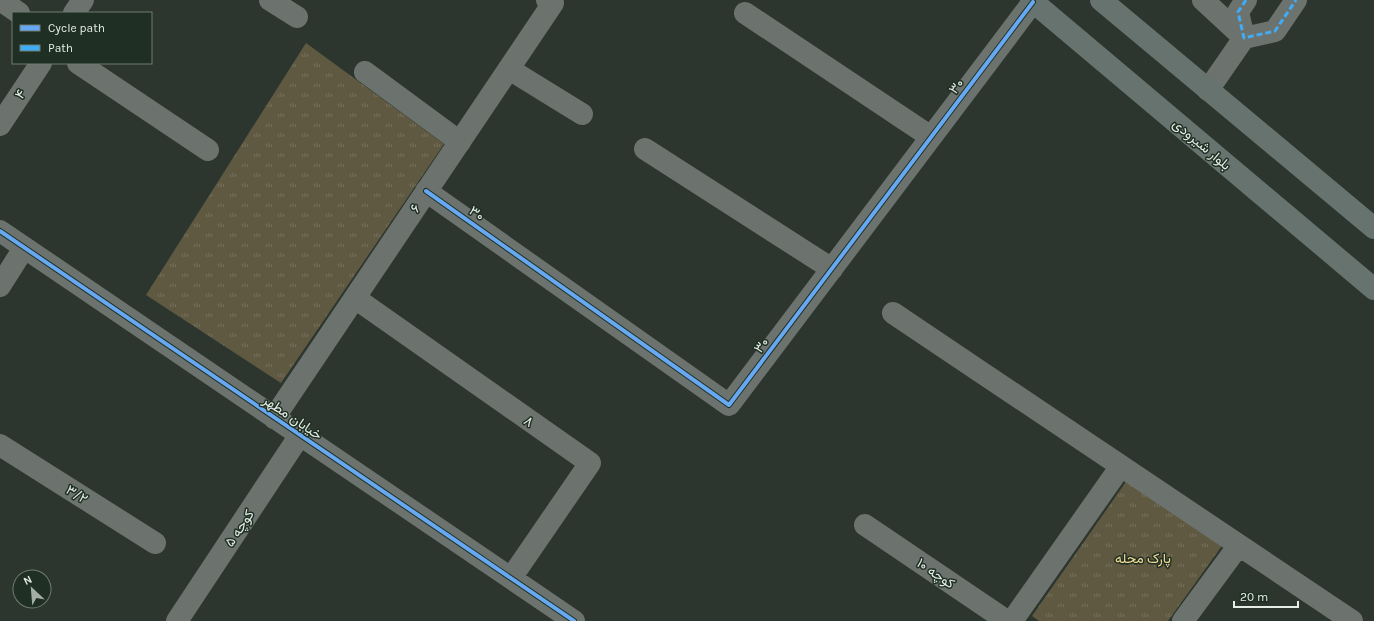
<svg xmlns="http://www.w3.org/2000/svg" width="1374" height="621" font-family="Karla,Vazirmatn,sans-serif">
  <defs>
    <pattern id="grass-tufts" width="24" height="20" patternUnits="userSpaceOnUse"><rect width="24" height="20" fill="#5f5941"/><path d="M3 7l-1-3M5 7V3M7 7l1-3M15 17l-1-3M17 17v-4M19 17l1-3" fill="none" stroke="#76715c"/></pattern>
  </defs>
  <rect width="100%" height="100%" fill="#2c362f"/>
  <path fill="url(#grass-tufts)" d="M306 43 444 144 281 383 146 295Z
    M1130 476 1224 543 1168 621H1039L1032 616Z"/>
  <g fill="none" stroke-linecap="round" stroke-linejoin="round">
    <path stroke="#6c736e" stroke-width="22" d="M0 0 19 13
      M270 0 297 17
      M1203 0 1244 38 1208 90
      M1246 0 1238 12 1244 38 1275 31 1296 0
      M74 13 83 0
      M745 13 931 137
      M78 63 208 150
      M509 69 582 114
      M365 72 460 142
      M0 125 41 63
      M645 149 832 269
      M426 191 729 405 1033 2
      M0 231 574 621
      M0 286 24 248
      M355 298 590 463 511 578
      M893 313 1352 621
      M274 418 553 3 547 0
      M0 445 155 543
      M865 525 1007 621
      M177 621 300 435
      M1012 621 1121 466
      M1183 621 1239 545"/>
    <path stroke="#67736e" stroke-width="22" d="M1031 0 1374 289
      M1101 0 1374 228"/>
    <path stroke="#42abf6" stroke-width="3" stroke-dasharray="6 3" stroke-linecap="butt" d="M1246 0 1238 12 1244 38 1275 31 1296 0"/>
    <defs>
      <path id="cycleway" d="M426 191 729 405 1033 2
        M0 231 574 621"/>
    </defs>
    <use href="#cycleway" stroke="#1f2f23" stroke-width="6"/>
    <use href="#cycleway" stroke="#66a8f1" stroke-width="4"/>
  </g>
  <g text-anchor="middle" stroke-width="3" stroke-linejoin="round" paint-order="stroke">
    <g font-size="14" fill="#e4eee6" stroke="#1f2f23">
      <text transform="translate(956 86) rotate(-53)" y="5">۳۰</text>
      <text transform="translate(20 94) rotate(-57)" y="5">۴</text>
      <text transform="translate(1202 144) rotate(40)" y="5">بلوار شیرودی</text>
      <text transform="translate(415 208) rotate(-56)" y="5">۶</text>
      <text transform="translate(477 213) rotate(35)" y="5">۳۰</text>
      <text transform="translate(761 345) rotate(-53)" y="5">۳۰</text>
      <text transform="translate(293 417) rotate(34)" y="5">خیابان مطهر</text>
      <text transform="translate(529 421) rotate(35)" y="5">۸</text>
      <text transform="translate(77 494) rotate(32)" y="5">۳/۲</text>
      <text transform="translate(239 528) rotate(-56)" y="5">کوچه ۵</text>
      <text transform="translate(936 573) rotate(34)" y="5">کوچه ۱۰</text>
    </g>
    <g font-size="14" fill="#f3da94" stroke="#1f2f23">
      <text x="1143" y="563">پارک محله</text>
    </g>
  </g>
  <rect x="12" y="12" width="140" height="52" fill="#1f2f23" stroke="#6e7b71"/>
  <rect x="20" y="25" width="20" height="6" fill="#66a8f1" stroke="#6e7b71"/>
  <text x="48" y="32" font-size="12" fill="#e4eee6">Cycle path</text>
  <rect x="20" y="45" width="20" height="6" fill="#42abf6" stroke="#6e7b71"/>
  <text x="48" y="52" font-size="12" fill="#e4eee6">Path</text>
  <g transform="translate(32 589) rotate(334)"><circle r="19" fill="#1f2f23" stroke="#6e7b71"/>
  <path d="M0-3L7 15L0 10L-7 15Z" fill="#a4aea6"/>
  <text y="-6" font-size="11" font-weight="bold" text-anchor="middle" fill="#e4eee6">N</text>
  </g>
  <path d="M1234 601v6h64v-6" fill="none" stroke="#e4eee6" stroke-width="2"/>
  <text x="1240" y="601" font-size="12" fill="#e4eee6" stroke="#1f2f23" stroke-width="3" paint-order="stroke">20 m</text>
</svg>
